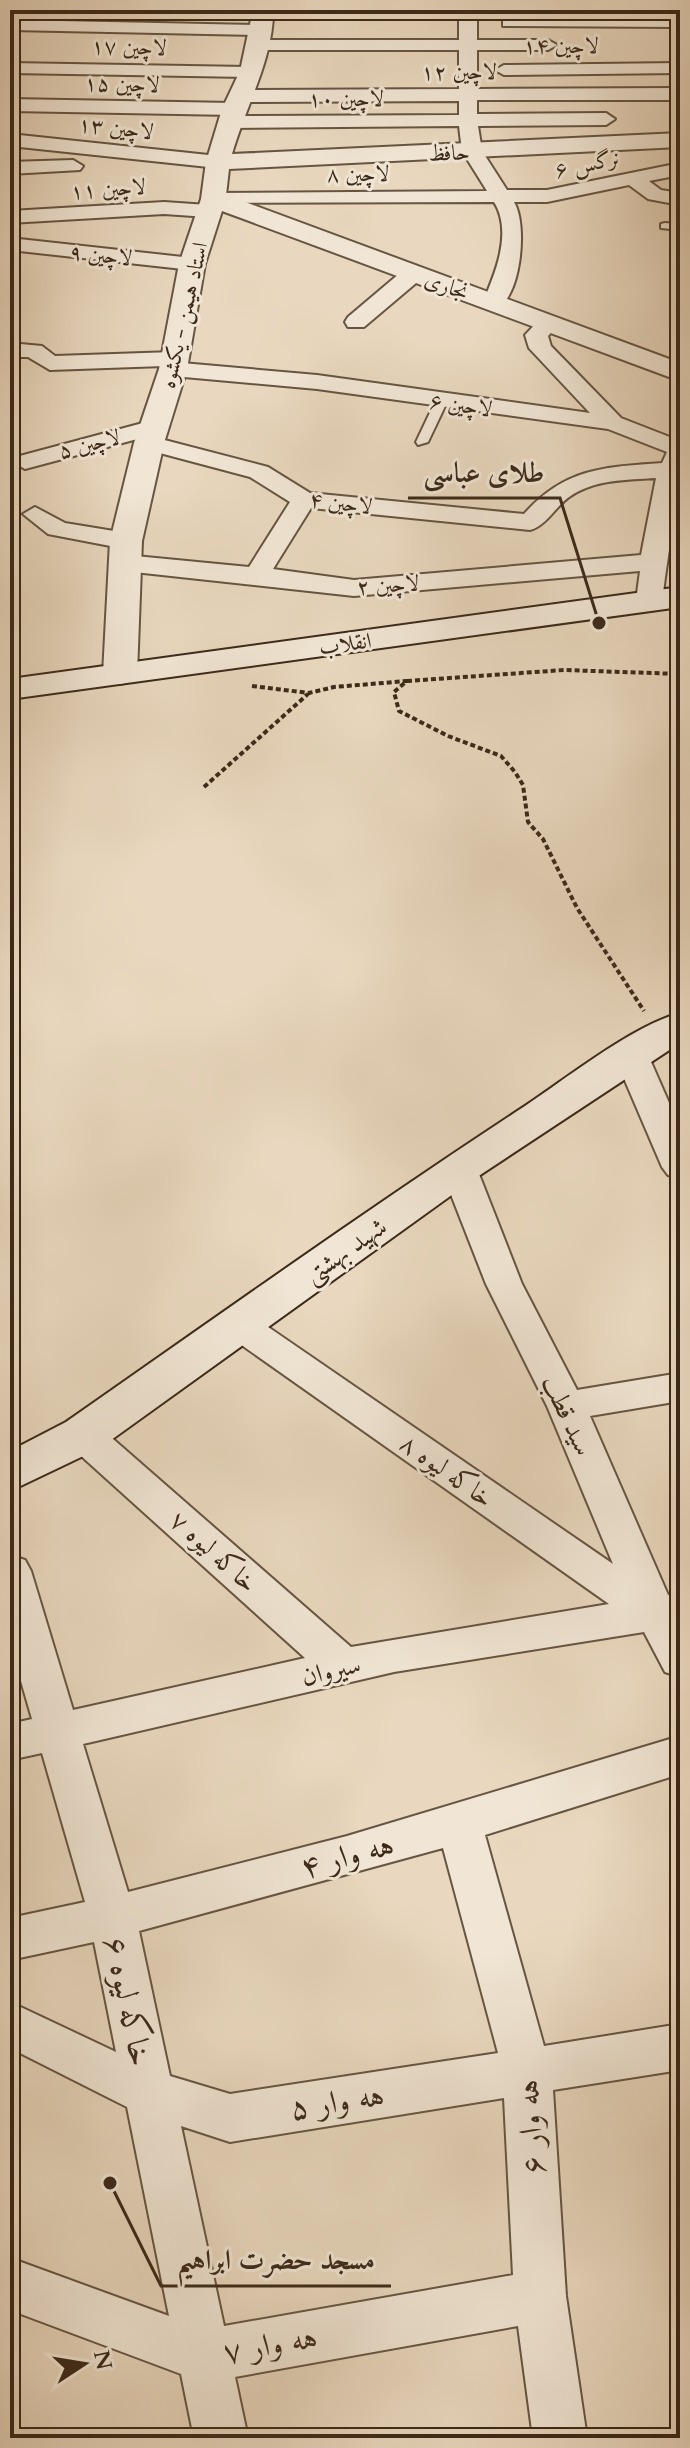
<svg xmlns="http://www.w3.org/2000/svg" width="690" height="2448" font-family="Cardo,Amiri,serif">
  <rect width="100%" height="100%" fill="#e9d8bf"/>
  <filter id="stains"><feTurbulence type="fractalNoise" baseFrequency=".0025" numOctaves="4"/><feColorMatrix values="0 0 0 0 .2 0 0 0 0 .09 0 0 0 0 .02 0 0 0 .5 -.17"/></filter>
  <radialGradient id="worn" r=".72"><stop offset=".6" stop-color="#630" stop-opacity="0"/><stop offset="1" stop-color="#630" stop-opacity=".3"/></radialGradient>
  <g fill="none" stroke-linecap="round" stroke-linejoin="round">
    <defs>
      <path id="service" d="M665 223 680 224V230L661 228V224Z
        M441 399 447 402 428 442 418 445 416 442 435 402Z"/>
      <path id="minor" d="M459 10H477V40H548L557 45 548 50H477V89L680 88V100H477V114L606 113 615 119 606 125 478 126 482 151 507 190H547L680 163V175L649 181 661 190 680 193V205L648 199 629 185 547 202H514C528 224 521 302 494 309L483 302C495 274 513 232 494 202L206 203 203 199 213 193 487 191 462 151 459 126 230 128 221 122 230 116 459 115V101L238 102 229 96 238 90 459 89V50H257L248 45 257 40H459Z
        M509 17H680V27L503 26V18Z
        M10 20 259 25 268 30 259 35 10 30Z
        M10 63 248 67 257 72 248 77 10 73Z
        M680 63V73L504 75 495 70 504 65Z
        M10 99 233 103 242 109 233 115 10 111Z
        M10 134 218 156 228 162 218 168 10 146Z
        M73 160 83 166 80 170 10 174V162Z
        M164 202 208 205 218 211 208 217 164 214 10 223V211Z
        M10 238 192 258 203 264 192 270 10 250Z
        M414 267 425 273 422 278 364 327H348L345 322 348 317 406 268Z
        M549 316 560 323 548 336 551 346 621 418 680 441C680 494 668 548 662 601L658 607H640L636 601 640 571 354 596 125 571 112 563 116 558 125 555 249 567 290 502 250 477 141 448 137 443 141 438 25 469 13 462 16 457 154 420 162 422 166 427 162 432 141 438 149 436 268 467 310 493 524 514C565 468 604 467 662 463L667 452 608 429 317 389 173 376 165 374 164 366 50 370 28 357H10V343L42 346 55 356 173 352 181 354 184 359 182 363 317 375 590 413 529 348 525 335 541 318ZM656 478 641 555 354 580 273 569 311 508 530 530C546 526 555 507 569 497 595 479 626 480 656 478Z
        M35 507 65 523 126 533 139 541 126 549 48 534 23 514Z
        M631 1044 643 1048 648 1055 680 1128V1179L668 1175 662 1167 614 1055 619 1048Z
        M459 1157 471 1161 477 1169 522 1284 577 1390 680 1373V1401L590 1416 668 1595 680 1593V1677L665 1672 644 1632 394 1672 83 1744 128 1892 347 1836 680 1736V1774L485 1835 544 2046 680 2024V2070L553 2090 566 2296 587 2438H533L518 2326 235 2377 248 2438H194L181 2374 10 2310V2258L169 2316 127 2107 10 2048V2002L116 2052 94 1942 10 1960V1918L85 1902 42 1753 10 1760V1724L32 1719 10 1643V1555L25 1560 31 1571 73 1710 305 1658 69 1445 63 1435 69 1425 83 1420 97 1425 351 1647 609 1604 226 1334 220 1325 226 1316 239 1312 252 1316 613 1564 547 1406 486 1284 441 1169 447 1161ZM443 1848 498 2053 230 2094 170 2076 139 1931ZM504 2098 513 2275 224 2326 181 2126 230 2142Z"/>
      <path id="tertiary" d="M253 10H273C274 57 245 108 232 154L680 133V147L229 169 226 195 680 363V381L222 211 205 264 187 369 164 443 142 541 137 674 132 681 120 684 108 681 103 674 110 541 134 443 159 369 179 264 201 199 206 162 222 109 240 71Z"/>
      <path id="secondary" d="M680 587V607L10 699V679Z
        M680 1013V1043L474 1179 100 1448 10 1491V1451L66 1422C218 1316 369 1208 525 1106 567 1078 632 1026 680 1013Z"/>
    </defs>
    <use href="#service" stroke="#665542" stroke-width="4"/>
    <use href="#minor" stroke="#665542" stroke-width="4"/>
    <use href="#tertiary" stroke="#665542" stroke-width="4"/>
    <use href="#secondary" stroke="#3b2919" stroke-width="4"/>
    <path stroke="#3b2919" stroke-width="4" stroke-dasharray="5 3" stroke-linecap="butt" d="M407 681 564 670 680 674
      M252 686 309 693 334 687 407 681 394 692 399 711 448 736 501 756 515 772 523 785 528 822 543 839 577 908 644 1011
      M204 787 308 694"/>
    <use href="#service" fill="#f1e6d5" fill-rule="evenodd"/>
    <use href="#minor" fill="#f1e6d5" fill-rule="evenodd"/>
    <use href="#tertiary" fill="#f1e6d5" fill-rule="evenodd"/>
    <use href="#secondary" fill="#f1e6d5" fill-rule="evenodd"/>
  </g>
  <g text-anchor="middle" stroke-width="6" stroke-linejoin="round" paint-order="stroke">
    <g font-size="22" fill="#3b2919" stroke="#f1e6d5">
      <text x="561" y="53">لاچین ۱۴</text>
      <text transform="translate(129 46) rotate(1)" y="8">لاچین ۱۷</text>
      <text x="459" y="79">لاچین ۱۲</text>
      <text transform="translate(122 83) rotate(1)" y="8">لاچین ۱۵</text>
      <text x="346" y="106">لاچین ۱۰</text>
      <text transform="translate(116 127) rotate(6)" y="8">لاچین ۱۳</text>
      <text transform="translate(449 152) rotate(-2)" y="8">حافظ</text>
      <text transform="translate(587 163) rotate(-11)" y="8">نرگس ۶</text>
      <text transform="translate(358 173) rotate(-1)" y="8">لاچین ۸</text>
      <text transform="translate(108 188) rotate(-4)" y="8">لاچین ۱۱</text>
      <text transform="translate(101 254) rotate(6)" y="8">لاچین ۹</text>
      <text transform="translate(447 285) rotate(20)" y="8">نجاری</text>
      <text transform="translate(183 315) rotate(-77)" y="8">استاد هیمن - یکشوه</text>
      <text transform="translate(461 404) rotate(8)" y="8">لاچین ۶</text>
      <text transform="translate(89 443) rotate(-14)" y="8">لاچین ۵</text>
      <text transform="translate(341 502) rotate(7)" y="8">لاچین ۴</text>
      <text transform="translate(388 584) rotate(-4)" y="8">لاچین ۲</text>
      <text transform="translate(345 643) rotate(-8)" y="8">انقلاب</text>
    </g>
    <g font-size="26" fill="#3b2919" stroke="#f1e6d5">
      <text transform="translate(345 1250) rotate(-35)" y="9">شهید بهشتی</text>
      <text transform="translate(568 1415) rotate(65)" y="9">سید قطب</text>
      <text transform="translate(447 1470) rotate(35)" y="9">خاکه لیوه ۸</text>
      <text transform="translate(214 1551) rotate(42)" y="9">خاکه لیوه ۷</text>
      <text transform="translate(331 1670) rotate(-13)" y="9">سیروان</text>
    </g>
    <g font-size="32" fill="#3b2919" stroke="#f1e6d5">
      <text transform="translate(347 1855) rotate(-15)" y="11">هه وار ۴</text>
      <text transform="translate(129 2001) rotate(78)" y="11">خاکه لیوه ۶</text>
      <text transform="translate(337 2101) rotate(-9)" y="11">هه وار ۵</text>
      <text transform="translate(530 2127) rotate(-94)" y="11">هه وار ۶</text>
      <text transform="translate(270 2344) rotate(-10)" y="11">هه وار ۷</text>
    </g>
  </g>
  <path fill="none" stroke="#3b2919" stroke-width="3" d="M599 623L560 498H408M110 2183L161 2286H391"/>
  <g fill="#3b2919" stroke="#f1e6d5" stroke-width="3">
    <circle cx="599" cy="623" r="8"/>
    <circle cx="110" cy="2183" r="8"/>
  </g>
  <g font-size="28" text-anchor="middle" font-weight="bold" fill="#3b2919" stroke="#f1e6d5" stroke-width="6" stroke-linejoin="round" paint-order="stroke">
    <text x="484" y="482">طلای عباسی</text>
    <text x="276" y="2269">مسجد حضرت ابراهیم</text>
  </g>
  <rect width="690" height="2448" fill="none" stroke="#e9d8bf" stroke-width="40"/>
  <rect x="12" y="12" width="666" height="2424" fill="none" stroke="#3b2919" stroke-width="4"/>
  <rect x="20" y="20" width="650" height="2408" fill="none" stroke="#3b2919" stroke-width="2"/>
  <g transform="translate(84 2364) rotate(78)" stroke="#f1e6d5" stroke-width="6" paint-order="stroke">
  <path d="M0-6L14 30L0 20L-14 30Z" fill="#3b2919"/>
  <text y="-12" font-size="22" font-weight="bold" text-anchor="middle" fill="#3b2919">N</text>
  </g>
  <rect width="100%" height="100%" filter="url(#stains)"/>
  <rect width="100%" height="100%" fill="url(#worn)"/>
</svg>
